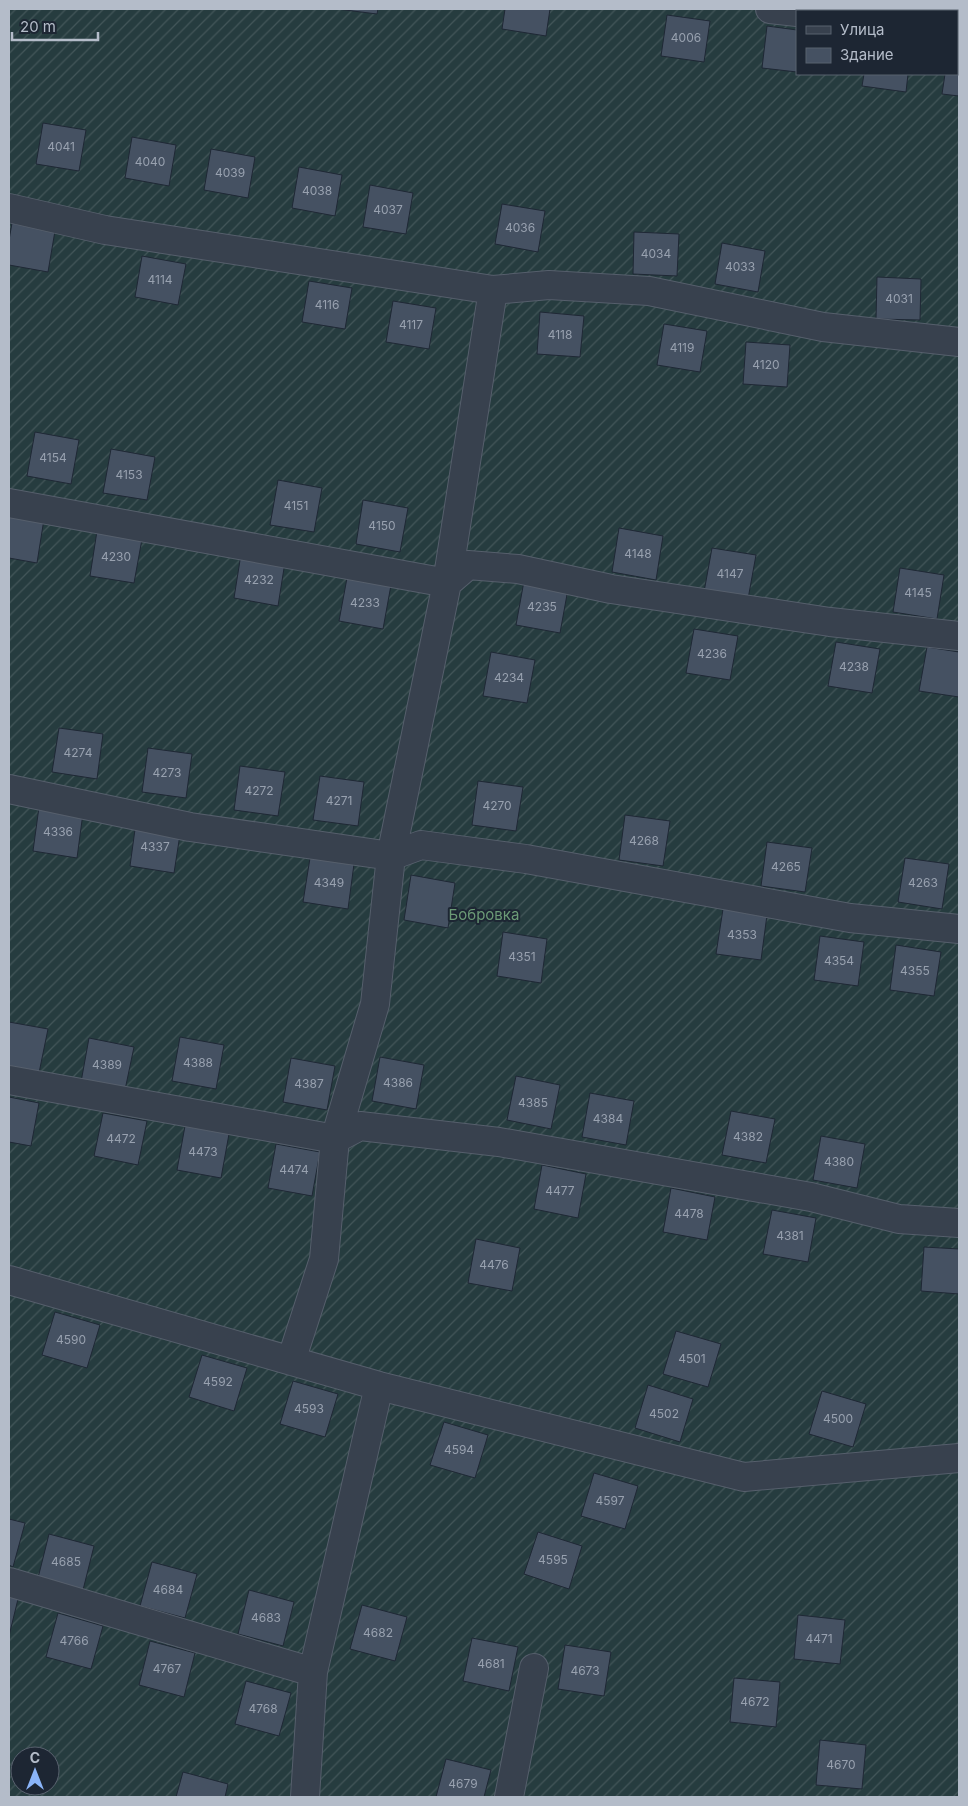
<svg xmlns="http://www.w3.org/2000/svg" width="968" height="1806" font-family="Inter,sans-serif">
  <defs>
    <pattern id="garden-furrows" width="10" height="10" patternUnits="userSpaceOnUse" patternTransform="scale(1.25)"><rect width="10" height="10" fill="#263c3f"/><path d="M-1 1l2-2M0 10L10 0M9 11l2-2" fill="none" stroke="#435659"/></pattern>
  </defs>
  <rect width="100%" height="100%" fill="#242f3e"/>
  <path fill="url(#garden-furrows)" fill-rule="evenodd" d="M9 9H959V1797H9ZM797 11H957V74H797ZM20 1756H50V1786H20Z"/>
  <path fill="#455162" stroke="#1f2835" d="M337 9H378L377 14Z
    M505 9H550L546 36 502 29Z
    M667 15 710 21 704 62 661 56Z
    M767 26 797 30V72L762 68Z
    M957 54H959V96L942 94 945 74H957Z
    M864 74H908L906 92 862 86Z
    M43 123 86 130 79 171 36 164Z
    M132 137 176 145 169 186 125 178Z
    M211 149 255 157 248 198 204 190Z
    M299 167 342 175 335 216 292 208Z
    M370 185 413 193 406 234 363 227Z
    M502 204 545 211 538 252 495 244Z
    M12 223 55 231 48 272 9 265V240Z
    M634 232 679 234 677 276 633 274Z
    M722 243 765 251 758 292 715 284Z
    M142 256 186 264 178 305 135 297Z
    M877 277 921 279 920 320 876 319Z
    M309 281 352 288 345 329 302 322Z
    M393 301 436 308 429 349 386 342Z
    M540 312 584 316 580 357 537 354Z
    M664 324 707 331 700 372 657 365Z
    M746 342 790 345 787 387 743 384Z
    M35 432 79 440 71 484 27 476Z
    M111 449 155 457 147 500 103 493Z
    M278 480 322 488 314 532 270 525Z
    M363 500 408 508 400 552 356 544Z
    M9 513 44 519 37 563 9 558Z
    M619 528 663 536 656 580 612 572Z
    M97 531 142 539 134 583 90 576Z
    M712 548 756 555 748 599 704 592Z
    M241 554 285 562 278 606 234 598Z
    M900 568 944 575 937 619 893 612Z
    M347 578 391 585 383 629 339 621Z
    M524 581 568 589 560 633 516 625Z
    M694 629 738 636 730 680 686 673Z
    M836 642 880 649 872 693 828 686Z
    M927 647 959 652V697L919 691Z
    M491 652 535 660 527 703 483 696Z
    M59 728 103 734 97 779 52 772Z
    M148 748 192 754 186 798 142 792Z
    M240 766 285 772 278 816 234 810Z
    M320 776 364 782 358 826 313 820Z
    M478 781 523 787 516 831 472 825Z
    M39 807 83 813 77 858 33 851Z
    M625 815 670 821 663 866 619 860Z
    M136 822 181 828 174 873 130 866Z
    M767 842 812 848 805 892 761 886Z
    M310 858 354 864 348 909 303 902Z
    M905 858 949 864 942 909 898 902Z
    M411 875 455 883 448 928 404 920Z
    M723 909 767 915 761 960 716 954Z
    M503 932 547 939 541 983 497 976Z
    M820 936 864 942 858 986 814 980Z
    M896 945 941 952 934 996 890 990Z
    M9 1022 48 1029 39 1073 9 1067Z
    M180 1037 224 1045 216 1089 172 1081Z
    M89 1038 134 1047 125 1090 81 1082Z
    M380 1057 424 1065 416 1109 372 1101Z
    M291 1058 335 1066 327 1110 283 1102Z
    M516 1076 560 1085 551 1129 507 1120Z
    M590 1093 634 1101 626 1145 582 1137Z
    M9 1097 39 1103 31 1146 9 1142Z
    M731 1111 775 1119 766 1163 722 1155Z
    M103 1113 147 1121 138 1165 94 1156Z
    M185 1126 229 1134 221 1178 177 1170Z
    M821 1136 865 1144 857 1188 813 1180Z
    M276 1144 320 1152 312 1196 268 1188Z
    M542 1165 586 1174 578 1218 534 1209Z
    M671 1188 715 1197 707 1240 663 1232Z
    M772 1210 816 1218 808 1262 763 1254Z
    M476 1239 520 1248 512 1291 468 1283Z
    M924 1247 959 1249V1294L921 1291Z
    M55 1312 100 1325 87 1368 42 1355Z
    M676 1331 721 1344 708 1387 663 1374Z
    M202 1355 247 1368 234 1411 189 1397Z
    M293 1381 338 1394 325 1437 280 1424Z
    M648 1385 693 1399 680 1442 635 1428Z
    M822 1391 866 1404 853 1447 809 1434Z
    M444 1422 488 1435 475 1478 430 1465Z
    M594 1473 638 1486 625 1529 581 1516Z
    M9 1519 25 1523 13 1567 9 1565Z
    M538 1532 582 1546 569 1589 524 1574Z
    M49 1534 94 1546 83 1590 38 1578Z
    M152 1562 197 1574 185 1618 140 1606Z
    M249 1590 294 1602 283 1646 238 1634Z
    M9 1596 18 1599 9 1636Z
    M362 1605 407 1617 395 1661 350 1649Z
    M58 1613 103 1626 91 1669 46 1657Z
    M798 1615 845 1620 840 1664 794 1659Z
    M472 1638 518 1647 509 1691 463 1681Z
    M150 1641 195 1653 184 1697 139 1685Z
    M565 1645 611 1652 604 1696 558 1689Z
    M734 1678 780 1682 776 1727 730 1722Z
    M246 1681 291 1693 279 1736 235 1724Z
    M820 1740 866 1745 862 1789 816 1785Z
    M446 1759 491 1770 484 1797H436Z
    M183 1772 228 1784 225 1797H176Z"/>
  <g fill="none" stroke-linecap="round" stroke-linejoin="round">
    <defs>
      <path id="minor" d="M770 9 797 12
        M957 31H959
        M9 208 105 230 493 290 549 285 649 291 823 327 959 342
        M9 503 447 583 468 565 518 569 611 589 830 622 959 636
        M9 789 190 827 391 856 421 845 526 859 850 918 959 929
        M9 1080 335 1139 360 1126 499 1142 811 1197 899 1219 959 1223
        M9 1280 379 1386 744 1477 959 1458
        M291 1361 324 1259 335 1139 375 1004 391 856 447 583 493 290
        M9 1582 313 1672
        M305 1797 313 1672 379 1386
        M509 1797 534 1668"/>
    </defs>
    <use href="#minor" stroke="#565f6c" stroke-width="30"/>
    <use href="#minor" stroke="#38414e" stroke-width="28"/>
  </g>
  <g text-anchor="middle" stroke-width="4" stroke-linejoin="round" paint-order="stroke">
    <g font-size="12" fill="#98a1af">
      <text x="686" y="42">4006</text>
      <text x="61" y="151">4041</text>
      <text x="150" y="166">4040</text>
      <text x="230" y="177">4039</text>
      <text x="317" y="195">4038</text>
      <text x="388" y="214">4037</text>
      <text x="520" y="232">4036</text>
      <text x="656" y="258">4034</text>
      <text x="740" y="271">4033</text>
      <text x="160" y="284">4114</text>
      <text x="899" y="303">4031</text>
      <text x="327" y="309">4116</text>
      <text x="411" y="329">4117</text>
      <text x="560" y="339">4118</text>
      <text x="682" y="352">4119</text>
      <text x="766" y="369">4120</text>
      <text x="53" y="462">4154</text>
      <text x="129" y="479">4153</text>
      <text x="296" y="510">4151</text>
      <text x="382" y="530">4150</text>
      <text x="638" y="558">4148</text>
      <text x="116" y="561">4230</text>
      <text x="730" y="578">4147</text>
      <text x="259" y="584">4232</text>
      <text x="918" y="597">4145</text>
      <text x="365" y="607">4233</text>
      <text x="542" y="611">4235</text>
      <text x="712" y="658">4236</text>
      <text x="854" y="671">4238</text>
      <text x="509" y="682">4234</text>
      <text x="78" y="757">4274</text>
      <text x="167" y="777">4273</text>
      <text x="259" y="795">4272</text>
      <text x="339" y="805">4271</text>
      <text x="497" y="810">4270</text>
      <text x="58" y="836">4336</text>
      <text x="644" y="845">4268</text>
      <text x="155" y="851">4337</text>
      <text x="786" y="871">4265</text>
      <text x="329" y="887">4349</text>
      <text x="923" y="887">4263</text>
      <text x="742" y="939">4353</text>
      <text x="522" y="961">4351</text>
      <text x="839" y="965">4354</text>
      <text x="915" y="975">4355</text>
      <text x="198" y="1067">4388</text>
      <text x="107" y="1069">4389</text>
      <text x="398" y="1087">4386</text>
      <text x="309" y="1088">4387</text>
      <text x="533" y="1107">4385</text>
      <text x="608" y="1123">4384</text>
      <text x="748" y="1141">4382</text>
      <text x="121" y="1143">4472</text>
      <text x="203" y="1156">4473</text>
      <text x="839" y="1166">4380</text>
      <text x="294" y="1174">4474</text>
      <text x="560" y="1195">4477</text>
      <text x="689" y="1218">4478</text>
      <text x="790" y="1240">4381</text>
      <text x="494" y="1269">4476</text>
      <text x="71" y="1344">4590</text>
      <text x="692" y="1363">4501</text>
      <text x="218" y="1386">4592</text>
      <text x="309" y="1413">4593</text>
      <text x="664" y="1418">4502</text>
      <text x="838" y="1423">4500</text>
      <text x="459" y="1454">4594</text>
      <text x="610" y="1505">4597</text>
      <text x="553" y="1564">4595</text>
      <text x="66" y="1566">4685</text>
      <text x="168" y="1594">4684</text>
      <text x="266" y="1622">4683</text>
      <text x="378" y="1637">4682</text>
      <text x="819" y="1643">4471</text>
      <text x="74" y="1645">4766</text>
      <text x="491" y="1668">4681</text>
      <text x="167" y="1673">4767</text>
      <text x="585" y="1675">4673</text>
      <text x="755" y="1706">4672</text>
      <text x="263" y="1713">4768</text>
      <text x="841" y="1769">4670</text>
      <text x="463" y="1788">4679</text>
    </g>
    <g font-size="15" fill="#6b9a76" stroke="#1d2633">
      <text x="484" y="920">Бобровка</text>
    </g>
  </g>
  <rect width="968" height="1806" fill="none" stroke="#b4bcc9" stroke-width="20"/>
  <rect x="796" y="10" width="162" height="65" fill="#1d2633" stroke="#59626f"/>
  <rect x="806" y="26" width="25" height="8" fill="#38414e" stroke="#59626f"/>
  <text x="840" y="35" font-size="15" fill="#b4bcc9">Улица</text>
  <rect x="806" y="48" width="25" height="15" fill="#455162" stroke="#59626f"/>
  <text x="840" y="60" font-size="15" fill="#b4bcc9">Здание</text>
  <g transform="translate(35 1771)"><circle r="24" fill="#1d2633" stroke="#59626f"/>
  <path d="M0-4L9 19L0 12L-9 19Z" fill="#8ab4f8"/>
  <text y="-8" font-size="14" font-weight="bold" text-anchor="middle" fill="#b4bcc9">С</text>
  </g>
  <path d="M12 32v8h86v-8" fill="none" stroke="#b4bcc9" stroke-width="2.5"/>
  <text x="20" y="32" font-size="15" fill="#b4bcc9" stroke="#1d2633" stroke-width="4" paint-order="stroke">20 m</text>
</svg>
